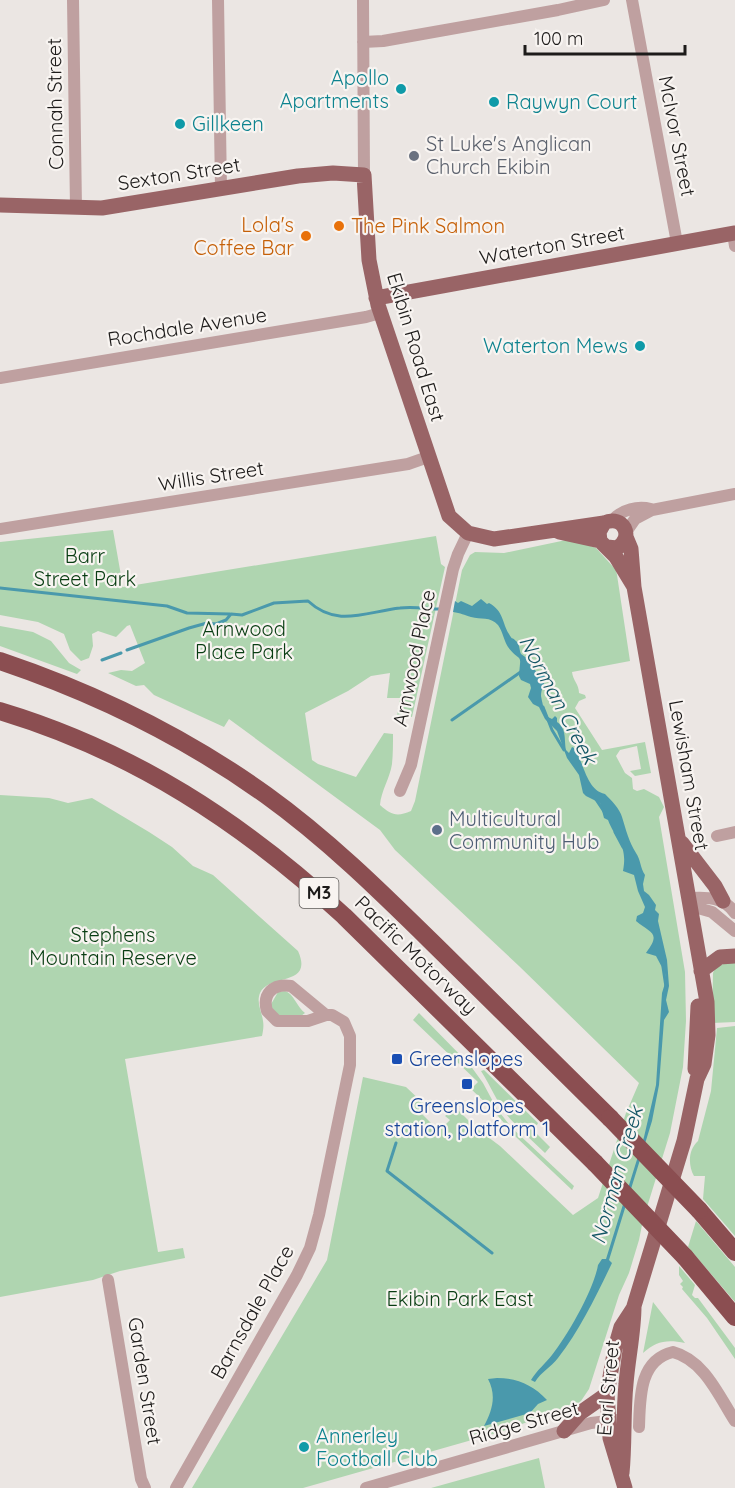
<svg xmlns="http://www.w3.org/2000/svg" width="735" height="1488" font-family="Quicksand,sans-serif">
  <rect width="100%" height="100%" fill="#ebe6e3"/>
  <path fill="#afd5b0" d="M113 530 123 587 436 536 441 564 445 567 412 717 397 716 400 698H387L390 673 371 676 348 691 305 713 312 760 318 764 356 777 384 733 393 734C393 744 393 754 392 764 390 778 381 791 380 805 391 815 397 817 411 811L415 801 462 570 470 555 475 552 504 553 571 539 596 548 616 570 617 575 630 661 572 672C573 681 579 684 579 693L585 695 586 698 579 701 575 708 602 750 645 742 651 773 635 776 630 771 641 769 637 746 620 750 616 756 625 773 632 778 633 789 637 791 644 789 659 797 664 807 659 817 685 972 686 1021 683 1067 670 1133 643 1220 639 1240 629 1273 619 1295 589 1389 581 1401 575 1405 500 1432 303 1488H192L327 1260 363 1077 406 1087 424 1104 418 1110 439 1131 450 1120 445 1116 455 1107 476 1128 500 1146 573 1215 598 1198 626 1113 639 1083 519 966 395 850 380 830 229 719 224 727 154 695 144 685 136 686 108 673 121 670 132 671 145 663 130 625 127 626 116 637 98 631 92 634 93 646 89 658 81 661 70 650 64 634 38 622 0 615V542Z
    M0 626 33 632 51 641 69 663 81 670 77 674 0 646Z
    M0 795 49 798 68 803 92 798 149 832 172 847 193 866 213 875 298 951C314 987 269 973 260 993 256 1003 262 1012 263 1021 264 1026 263 1031 262 1036L125 1059 158 1252 183 1248 185 1258 120 1271 93 1280 0 1297Z
    M735 961V1022L712 1023 713 973 716 966Z
    M285 991C294 994 297 1007 305 1013L298 1018 279 1016 270 1006 278 992Z
    M419 1013 470 1065 483 1083 497 1109 512 1128 574 1186 572 1190 516 1137 492 1109 471 1089 478 1082 413 1020Z
    M735 1026V1236L703 1199 705 1176H694C688 1165 688 1150 698 1141L711 1091 717 1028Z
    M484 1070 538 1123 537 1125 528 1123 519 1127C501 1114 493 1089 481 1071Z
    M528 1129 533 1130 550 1147 545 1153 526 1135Z
    M696 1221 735 1267V1302L688 1247Z
    M679 1266 695 1285 692 1295 695 1298H698L735 1348V1359L707 1318 682 1289 683 1287 680 1284 683 1281 679 1275Z
    M653 1302 685 1343C667 1339 656 1341 643 1353Z
    M539 1458 545 1488H431Z"/>
  <path fill="#4a99ac" d="M481 599 487 604 489 603C504 611 502 623 509 634 513 641 511 636 516 641 520 644 519 650 521 654L528 659 537 673 545 675C546 683 541 688 541 696 542 702 544 710 546 716L552 719 555 716 557 718V722C567 729 564 740 566 750L569 753 572 747 574 748C584 762 586 790 605 794 611 800 620 809 622 817 626 830 629 842 636 853 641 860 640 868 645 875L643 884 644 891 649 895 656 905 655 910 659 914 658 921 667 960 669 986 666 1000 669 1012 664 1020 659 1085 652 1121 609 1260 612 1263C597 1294 580 1330 558 1358 551 1367 541 1372 535 1382L531 1380C537 1370 545 1364 552 1355 568 1335 594 1289 598 1265L602 1259H606L644 1137 656 1085 662 993 666 980 665 973 656 956 646 953C662 932 650 933 636 921L637 916 643 913 645 907 638 891 634 875 623 871C628 844 616 841 608 820L604 818 600 803 586 796 583 793 579 775 567 758 557 731 545 719 539 707 533 704 528 697 531 688 530 684 521 680 519 676C521 650 522 665 508 647 504 641 503 632 498 625 490 616 481 620 471 617 464 615 461 613 453 612L455 601 458 603 461 601 472 606Z
    M497 1378C517 1378 533 1385 547 1400L538 1404 530 1413 484 1426C492 1411 497 1396 488 1379Z"/>
  <g fill="none" stroke-linecap="round" stroke-linejoin="round">
    <path stroke="#4a99ac" stroke-width="3" d="M0 588 167 606 187 613 230 614
      M127 650 189 628 207 623 216 624 226 620 231 614 242 615 274 603 308 601C337 628 365 612 400 608 413 606 428 609 442 609
      M102 660 121 653
      M543 707 552 730 564 750
      M452 720 522 671
      M595 798 605 813
      M615 832 623 847
      M663 967 666 987
      M396 1143 387 1171 492 1253"/>
    <path stroke="#bfa0a0" stroke-width="12" d="M73 0 76 208
      M218 0 221 189
      M363 0 364 175
      M632 0 677 243
      M363 42 383 41 558 10 604 0
      M733 233 735 246
      M0 378 366 317 380 313
      M613 520C622 509 638 506 651 509
      M0 529 408 464 428 457
      M626 532 635 519 652 510 735 494
      M400 791 411 765 453 569 458 554 468 533
      M717 836 735 832
      M690 898C708 897 724 897 735 913
      M691 906 712 912 735 931
      M108 1280 141 1479 145 1488
      M639 1427C640 1398 639 1360 673 1352 704 1360 719 1396 735 1421
      M176 1488 297 1275 310 1248 319 1215 350 1065V1036L344 1022 332 1015H326L308 1021H277L267 1011C262 994 273 983 291 986L326 1015
      M366 1488 591 1423 616 1420"/>
    <path stroke="#996466" stroke-width="15" d="M0 205 102 208 298 176 333 173 364 175 369 260 378 305 449 516 468 533 494 539 604 523C623 514 635 537 617 548L607 547
      M376 298 735 233
      M604 523 599 532 600 541 616 557 633 585
      M559 532 600 541
      M682 843 715 886 723 901
      M701 971 720 957 735 956
      M695 1069 698 1006
      M564 1431 580 1413 607 1394
      M622 1473C625 1443 623 1414 626 1384 628 1358 634 1332 634 1306L684 1141 697 1079 704 1064 708 1035 707 1002 634 587 631 549 626 537
      M625 1488 610 1438 607 1394 615 1348 621 1327 634 1307"/>
    <path stroke="#8b4e51" stroke-width="18" d="M0 661C95 693 185 737 266 795 330 841 386 897 442 952 498 1008 554 1063 610 1118
      M0 711C133 751 242 822 344 916L595 1163
      M699 1210 735 1252
      M685 1257 735 1317"/>
    <path stroke="#8b4e51" stroke-width="18" d="M610 1118 699 1210
      M595 1163 685 1257"/>
  </g>
  <g fill="#0f9aa8" stroke="#f8f4f1" stroke-width="2">
    <circle cx="401" cy="89" r="6"/>
    <circle cx="494" cy="102" r="6"/>
    <circle cx="180" cy="124" r="6"/>
    <circle cx="640" cy="346" r="6"/>
    <circle cx="304" cy="1447" r="6"/>
  </g>
  <circle fill="#6b7280" stroke="#f8f4f1" stroke-width="2" cx="414" cy="156" r="6"/>
  <g fill="#e8710a" stroke="#f8f4f1" stroke-width="2">
    <circle cx="339" cy="226" r="6"/>
    <circle cx="306" cy="236" r="6"/>
  </g>
  <circle fill="#5c6f8a" stroke="#f8f4f1" stroke-width="2" cx="437" cy="830" r="6"/>
  <g fill="#1a4fb4" stroke="#f8f4f1" stroke-width="2">
    <rect x="391" y="1053" width="12" height="12" rx="3"/>
    <rect x="461" y="1078" width="12" height="12" rx="3"/>
  </g>
  <g text-anchor="middle" stroke-width="4.5" stroke-linejoin="round" paint-order="stroke">
    <rect fill="#f8f4f1" stroke="#5f5c5a" stroke-width="1.5" x="299.5" y="878" width="39" height="30" rx="4.5"/>
    <g font-size="18" font-weight="bold" fill="#1d1b1a">
      <text x="319" y="899">M3</text>
    </g>
    <g font-size="20" fill="#0d838f" stroke="#f8f4f1" text-anchor="start">
      <text x="389" y="85" text-anchor="end">Apollo<tspan x="389" dy="23">Apartments</tspan></text>
      <text x="506" y="109">Raywyn Court</text>
      <text x="192" y="131">Gillkeen</text>
      <text x="628" y="353" text-anchor="end">Waterton Mews</text>
      <text x="316" y="1443">Annerley<tspan x="316" dy="23">Football Club</tspan></text>
    </g>
    <g font-size="20" fill="#1d1b1a" stroke="#f8f4f1">
      <text transform="translate(55 104) rotate(-91)" y="7">Connah Street</text>
      <text transform="translate(677 136) rotate(79)" y="7">McIvor Street</text>
      <text transform="translate(179 174) rotate(-9)" y="7">Sexton Street</text>
      <text transform="translate(552 245) rotate(-10)" y="7">Waterton Street</text>
      <text transform="translate(187 327) rotate(-9)" y="7">Rochdale Avenue</text>
      <text transform="translate(416 347) rotate(73)" y="7">Ekibin Road East</text>
      <text transform="translate(211 476) rotate(-9)" y="7">Willis Street</text>
      <text transform="translate(414 658) rotate(-78)" y="7">Arnwood Place</text>
      <text transform="translate(689 775) rotate(80)" y="7">Lewisham Street</text>
      <text transform="translate(416 955) rotate(44)" y="7">Pacific Motorway</text>
      <text transform="translate(252 1312) rotate(-61)" y="7">Barnsdale Place</text>
      <text transform="translate(145 1381) rotate(81)" y="7">Garden Street</text>
      <text transform="translate(608 1388) rotate(-85)" y="7">Earl Street</text>
      <text transform="translate(524 1423) rotate(-16)" y="7">Ridge Street</text>
    </g>
    <g font-size="20" fill="#5b616d" stroke="#f8f4f1" text-anchor="start">
      <text x="426" y="151">St Luke's Anglican<tspan x="426" dy="23">Church Ekibin</tspan></text>
    </g>
    <g font-size="20" fill="#c56008" stroke="#f8f4f1" text-anchor="end">
      <text x="294" y="232">Lola's<tspan x="294" dy="23">Coffee Bar</tspan></text>
      <text x="351" y="233" text-anchor="start">The Pink Salmon</text>
    </g>
    <g font-size="20" fill="#083d12" stroke="#f8f4f1">
      <text x="85" y="563">Barr<tspan x="85" dy="23">Street Park</tspan></text>
      <text x="244" y="636">Arnwood<tspan x="244" dy="23">Place Park</tspan></text>
      <text x="113" y="942">Stephens<tspan x="113" dy="23">Mountain Reserve</tspan></text>
      <text x="460" y="1306">Ekibin Park East</text>
    </g>
    <g font-size="20" fill="#4e5e75" stroke="#f8f4f1" text-anchor="start">
      <text x="449" y="826">Multicultural<tspan x="449" dy="23">Community Hub</tspan></text>
    </g>
    <g font-size="20" fill="#164399" stroke="#f8f4f1" text-anchor="start">
      <text x="409" y="1066">Greenslopes</text>
      <text x="467" y="1113" text-anchor="middle">Greenslopes<tspan x="467" dy="23">station, platform 1</tspan></text>
    </g>
    <g font-size="21" font-style="italic" fill="#145665" stroke="#f8f4f1">
      <text transform="translate(558 700) rotate(62)" y="7">Norman Creek</text>
      <text transform="translate(617 1175) rotate(-74)" y="7">Norman Creek</text>
    </g>
  </g>
  <path d="M525 45v9h160v-9" fill="none" stroke="#1d1b1a" stroke-width="3"/>
  <text x="534" y="45" font-size="18" fill="#1d1b1a" stroke="#f8f4f1" stroke-width="4.5" paint-order="stroke">100 m</text>
</svg>
